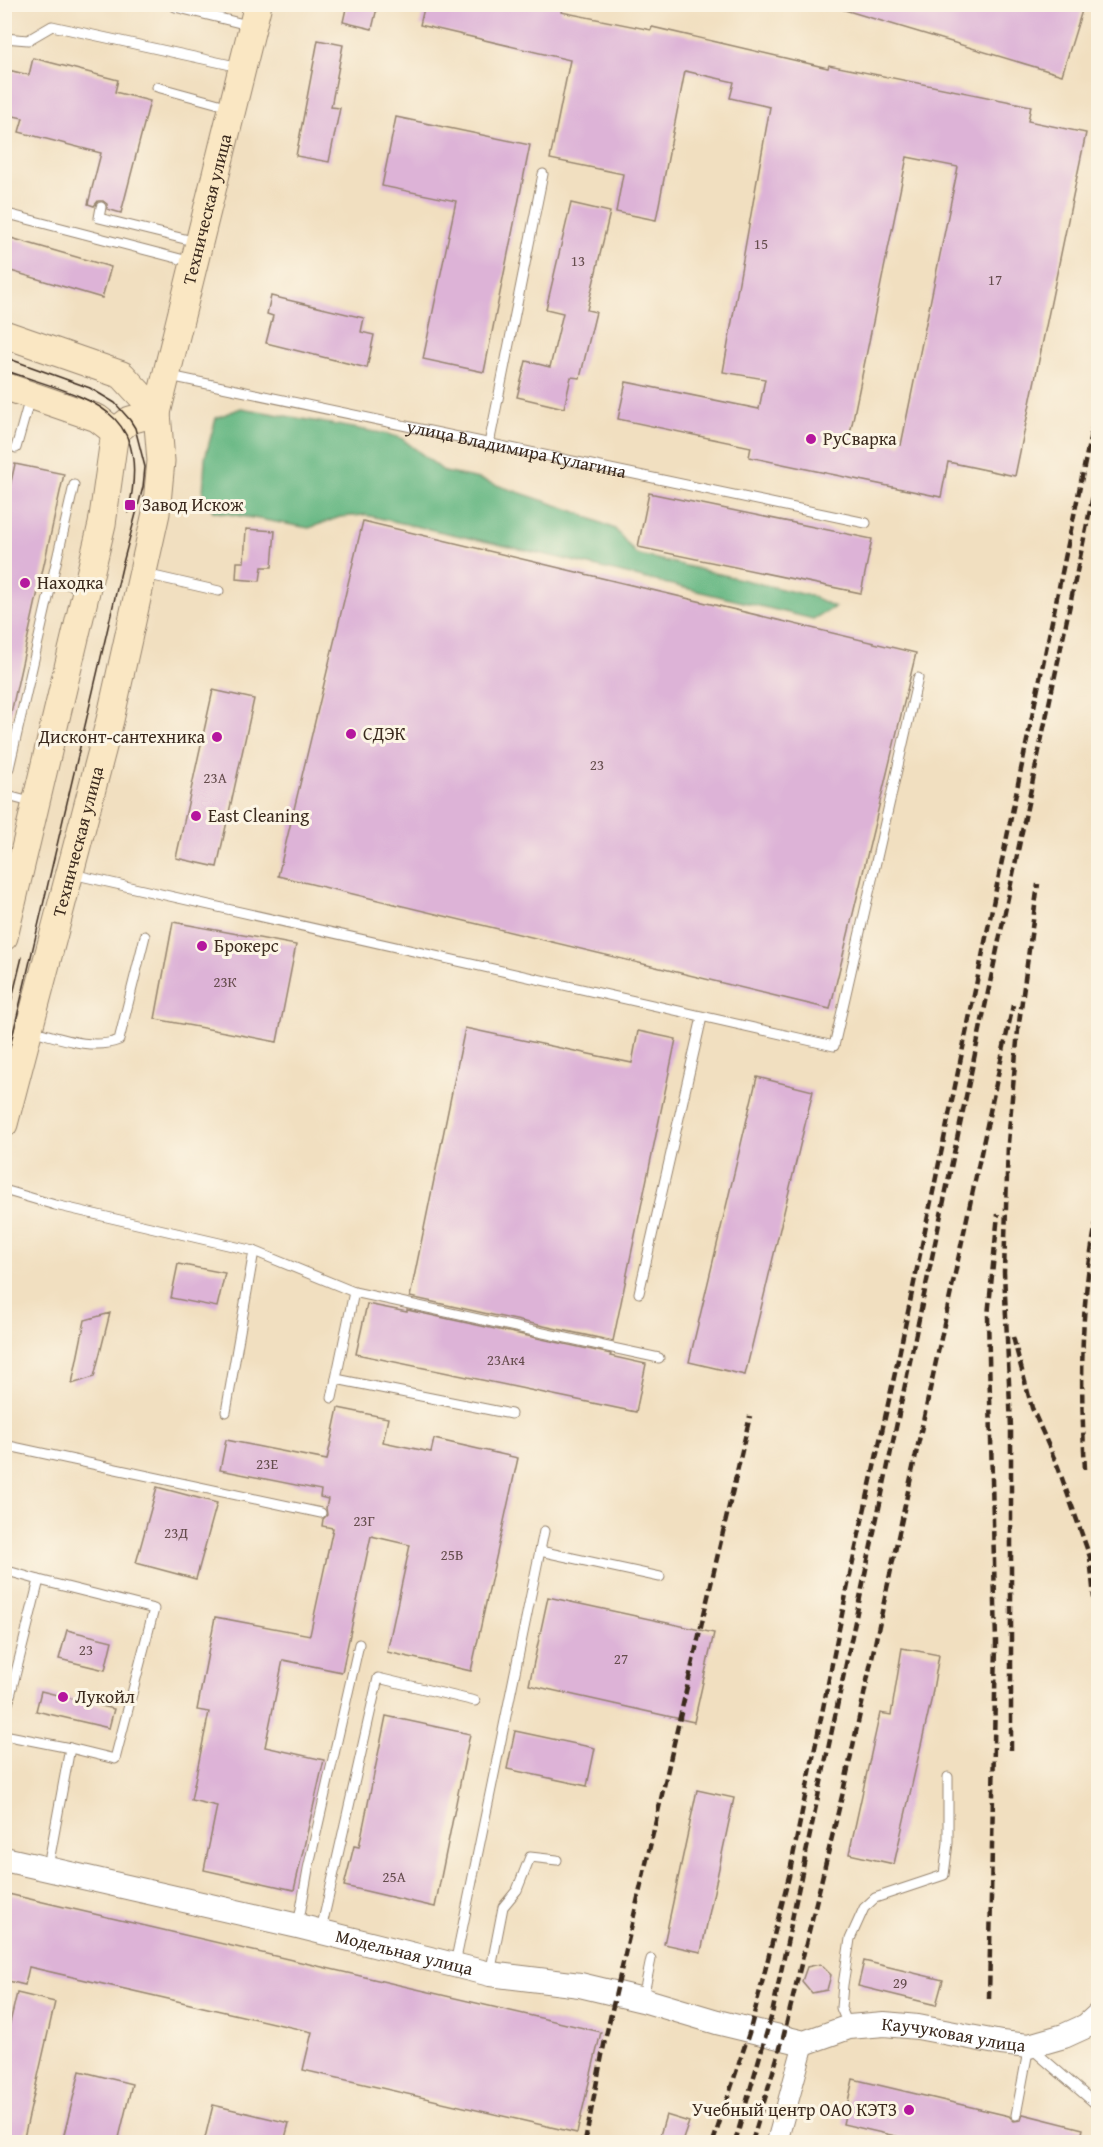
<svg xmlns="http://www.w3.org/2000/svg" width="1103" height="2147" font-family="'Gentium Book Plus',serif">
  <rect width="100%" height="100%" fill="#fcf5e5"/>
  <filter id="ink" filterUnits="userSpaceOnUse"><feTurbulence type="fractalNoise" baseFrequency=".0167" numOctaves="2"/><feDisplacementMap in="SourceGraphic" scale="12" xChannelSelector="R" yChannelSelector="G"/><feConvolveMatrix kernelMatrix="1 2 1 2 8 2 1 2 1" color-interpolation-filters="sRGB"/></filter>
  <filter id="wash" filterUnits="userSpaceOnUse"><feTurbulence type="fractalNoise" baseFrequency=".008" numOctaves="4" result="noise"/><feDisplacementMap in="SourceGraphic" scale="24" xChannelSelector="R" yChannelSelector="G"/><feGaussianBlur stdDeviation="1.35" result="paint"/><feColorMatrix in="noise" values="0 0 0 0 0 0 0 0 0 0 0 0 0 0 0 0 0 1.4 0 .05"/><feComposite in="paint" operator="in"/></filter>
  <g filter="url(#wash)">
    <rect width="100%" height="100%" fill="#f1dfc0"/>
    <path fill="#66b783" stroke="#507050" stroke-width="1.5" d="M241 408 387 434 401 438 445 472 479 479 574 511 615 529 636 554 811 596 835 607 813 619 556 557 365 515 340 517 309 528 213 511 203 494 205 458 216 418Z"/>
    <g id="blocks">
      <path fill="#ddb3d7" fill-rule="evenodd" d="M347 4H378L372 29 343 22Z
        M425 4H563L561 12 651 30 652 27 828 68 829 65 1031 106 1028 121 1086 133 1015 476 948 462 941 497 749 457 751 447 618 419 626 382 759 409 765 379 723 372 770 107 730 98 734 82 685 71 656 220 616 212 623 174 550 159 570 60 420 25ZM907 157 958 167 901 445 850 434Z
        M839 4H1084L1062 75 838 8Z
        M318 40 343 45 331 107 340 108 329 162 296 156Z
        M33 58 118 80 115 92 150 101 121 213 107 209V204L103 201H98L94 206 88 204 101 153 19 132 23 118 4 114V69L29 75Z
        M396 117 530 145 484 372 423 359 456 201 382 186Z
        M571 203 610 212 587 310 596 312 580 378 571 377 564 408 517 397 526 361 550 367 563 313 546 309Z
        M4 236 111 267 102 298 4 269Z
        M271 296 364 318 361 332 374 335 367 368 266 343 273 316 267 314Z
        M15 464 64 474 10 718H4V513Z
        M649 493 872 539 861 593 638 547Z
        M363 521 916 653 830 1009 278 876Z
        M246 529 275 531 272 567H262L260 581 236 579 237 562H244Z
        M213 690 254 699 217 867 176 858Z
        M173 922 296 945 277 1042 155 1019Z
        M465 1028 632 1063 638 1031 676 1039 613 1341 410 1297Z
        M757 1077 813 1091 745 1375 689 1362Z
        M178 1264 225 1273 217 1307 171 1298Z
        M367 1304 407 1312V1310L611 1354 610 1356 646 1364 636 1412 356 1354Z
        M110 1313 94 1377 72 1384 85 1320Z
        M338 1408 388 1418 383 1442 431 1452 434 1439 518 1458 471 1671 387 1652 410 1545 371 1536 342 1672 283 1660 265 1747 324 1760 294 1890 204 1870 217 1806 191 1800 209 1712 197 1710 215 1617 310 1635 333 1528 322 1526 323 1519 327 1515 326 1508 328 1499 320 1497 321 1490 220 1470 226 1440 327 1460Z
        M157 1487 217 1503 196 1579 136 1563Z
        M548 1597 714 1633 694 1722 529 1685Z
        M67 1630 112 1641 105 1670 59 1659Z
        M902 1648 939 1655 931 1701 894 1864 849 1854 880 1713 891 1715Z
        M41 1691 114 1709 109 1728 36 1711Z
        M386 1716 470 1734 435 1907 344 1886 354 1846 359 1847Z
        M515 1731 595 1748 587 1786 507 1769Z
        M697 1790 734 1798 701 1952 664 1944Z
        M4 1893 601 2032 577 2133 303 2070 312 2032 29 1967 25 1985 4 1980Z
        M864 1961 943 1980 936 2005 858 1986Z
        M820 1964 831 1975 827 1990 812 1993 802 1981 807 1967Z
        M17 1993 55 2002 23 2142H4V2048Z
        M80 2071 132 2084 118 2142H62Z
        M853 2079 1009 2116 1014 2121 1021 2120 1023 2114 1083 2129 1080 2142H921L843 2124Z
        M213 2105 289 2123 284 2142H204Z
        M666 2115 689 2122 682 2142H658Z"/>
    </g>
  </g>
  <g filter="url(#ink)">
    <use href="#blocks" fill-opacity="0" stroke="#96846f" stroke-width="1.5"/>
    <g fill="none" stroke-linecap="round" stroke-linejoin="round">
      <defs>
        <g id="service">
          <path d="M175 7 252 26"/>
          <path d="M4 38 28 40 52 26 240 67"/>
          <path d="M157 87 230 107"/>
          <path d="M101 207 99 218 197 242"/>
          <path d="M4 213 192 262"/>
          <path id="s1" d="M170 376 866 523"/>
          <path d="M489 444 543 174"/>
          <path d="M16 448 30 398"/>
          <path d="M145 574 219 591"/>
          <path d="M52 580 85 589"/>
          <path d="M9 768 74 485"/>
          <path d="M4 795 34 803"/>
          <path d="M72 874 834 1046 918 678"/>
          <path d="M30 1030C58 1037 91 1051 119 1040L145 936"/>
          <path d="M4 1190 55 1205 254 1251 354 1292 659 1358"/>
          <path d="M639 1293 702 1017"/>
          <path d="M336 1379 511 1414"/>
          <path d="M332 1398 354 1292"/>
          <path d="M226 1412 254 1251"/>
          <path d="M4 1445 321 1513"/>
          <path d="M540 1551 660 1577"/>
          <path d="M4 1570 39 1580 9 1700 4 1699"/>
          <path d="M39 1580 154 1609 115 1759 70 1748"/>
          <path d="M4 1717 9 1700"/>
          <path d="M4 1735 70 1748 48 1867"/>
          <path d="M298 1926 308 1869 359 1644"/>
          <path d="M321 1930 378 1678 475 1701"/>
          <path d="M455 1964 544 1531"/>
          <path d="M490 1974 503 1907 517 1890 530 1857 557 1860"/>
          <path d="M643 1998 651 1959"/>
          <path d="M849 2027 841 2008 843 1985 850 1939 864 1908 875 1898 944 1875 948 1843V1777"/>
          <path d="M1031 2048 1098 2106"/>
          <path d="M1016 2115 1029 2046"/>
        </g>
        <path id="minor" d="M777 2142 804 2043"/>
        <g id="tertiary">
          <path id="s2" d="M4 1859 298 1926 490 1974 580 1985 643 2000 717 2022 804 2043 849 2027 884 2024 918 2027 1001 2043 1029 2046 1064 2036 1086 2026 1098 2015"/>
        </g>
        <g id="secondary">
          <path d="M4 334 122 375 157 413"/>
          <path d="M4 386 97 418 115 432"/>
          <path d="M4 937 102 524 115 432 130 420 157 413"/>
          <path id="s3" d="M4 1124 110 720 156 513 161 461 157 413 258 4"/>
        </g>
      </defs>
      <use href="#service" stroke="#96846f" stroke-width="11"/>
      <use href="#minor" stroke="#96846f" stroke-width="22"/>
      <use href="#tertiary" stroke="#96846f" stroke-width="26"/>
      <use href="#secondary" stroke="#96846f" stroke-width="29"/>
      <use href="#service" stroke="#fff" stroke-width="9"/>
      <use href="#minor" stroke="#fff" stroke-width="20"/>
      <use href="#tertiary" stroke="#fff" stroke-width="24"/>
      <use href="#secondary" stroke="#fae7c3" stroke-width="27"/>
      <path stroke="#3b2a1e" stroke-width="1.5" d="M4 357 90 388 115 403 130 420 135 428 145 467 143 487 123 563 4 1072
        M4 370C86 399 154 404 128 513
        M4 1031 22 957"/>
      <path stroke="#3b2a1e" stroke-width="4.5" stroke-dasharray="9 4.5" stroke-linecap="butt" d="M1013 1337 1032 1408 1058 1467 1090 1557 1098 1639
        M1085 1469C1080 1380 1080 1300 1098 1213
        M1011 1750V1427L1004 1272 1008 1143 1018 1030 1038 884
        M989 1999 996 1643 988 1316 998 1214
        M585 2142 605 2040 750 1416
        M713 2142 750 2030 789 1876 851 1570 899 1355 1098 400
        M735 2142 772 2014 1098 472
        M752 2142 783 2038 843 1792 1013 1005"/>
    </g>
  </g>
  <g fill="#b5179e" stroke="#fcf5e5" stroke-width="2">
    <circle cx="811" cy="439" r="6"/>
    <rect x="124" y="499" width="12" height="12" rx="3"/>
    <circle cx="25" cy="583" r="6"/>
    <circle cx="351" cy="734" r="6"/>
    <circle cx="217" cy="737" r="6"/>
    <circle cx="196" cy="816" r="6"/>
    <circle cx="202" cy="946" r="6"/>
    <circle cx="63" cy="1697" r="6"/>
    <circle cx="909" cy="2110" r="6"/>
  </g>
  <g text-anchor="middle" stroke-width="6" stroke-linejoin="round" paint-order="stroke">
    <g font-size="15" fill="#644c4c">
      <text x="761" y="249">15</text>
      <text x="578" y="266">13</text>
      <text x="995" y="285">17</text>
      <text x="597" y="770">23</text>
      <text x="215" y="783">23А</text>
      <text x="225" y="987">23К</text>
      <text x="506" y="1365">23Ак4</text>
      <text x="267" y="1469">23Е</text>
      <text x="364" y="1526">23Г</text>
      <text x="176" y="1538">23Д</text>
      <text x="452" y="1560">25В</text>
      <text x="86" y="1655">23</text>
      <text x="621" y="1664">27</text>
      <text x="394" y="1882">25А</text>
      <text x="900" y="1988">29</text>
    </g>
    <g font-size="18" fill="#3b2a1e" stroke="#fcf5e5">
      <text dy="6" stroke="none"><textPath href="#s3" startOffset="940">Техническая улица</textPath></text>
      <text dy="6" stroke="none"><textPath href="#s1" startOffset="354">улица Владимира Кулагина</textPath></text>
      <text dy="6" stroke="none"><textPath href="#s3" startOffset="292">Техническая улица</textPath></text>
      <text dy="6" stroke="none"><textPath href="#s2" startOffset="411">Модельная улица</textPath></text>
      <text dy="6" stroke="none"><textPath href="#s2" startOffset="975">Каучуковая улица</textPath></text>
    </g>
    <g font-size="18" fill="#3b2a1e" stroke="#fcf5e5" text-anchor="start">
      <text x="823" y="445">РуСварка</text>
      <text x="142" y="511">Завод Искож</text>
      <text x="37" y="589">Находка</text>
      <text x="363" y="740">СДЭК</text>
      <text x="205" y="743" text-anchor="end">Дисконт-сантехника</text>
      <text x="208" y="822">East Cleaning</text>
      <text x="214" y="952">Брокерс</text>
      <text x="75" y="1703">Лукойл</text>
      <text x="897" y="2116" text-anchor="end">Учебный центр ОАО КЭТЗ</text>
    </g>
  </g>
  <rect width="1103" height="2147" fill="none" stroke="#fcf5e5" stroke-width="24"/>
</svg>
